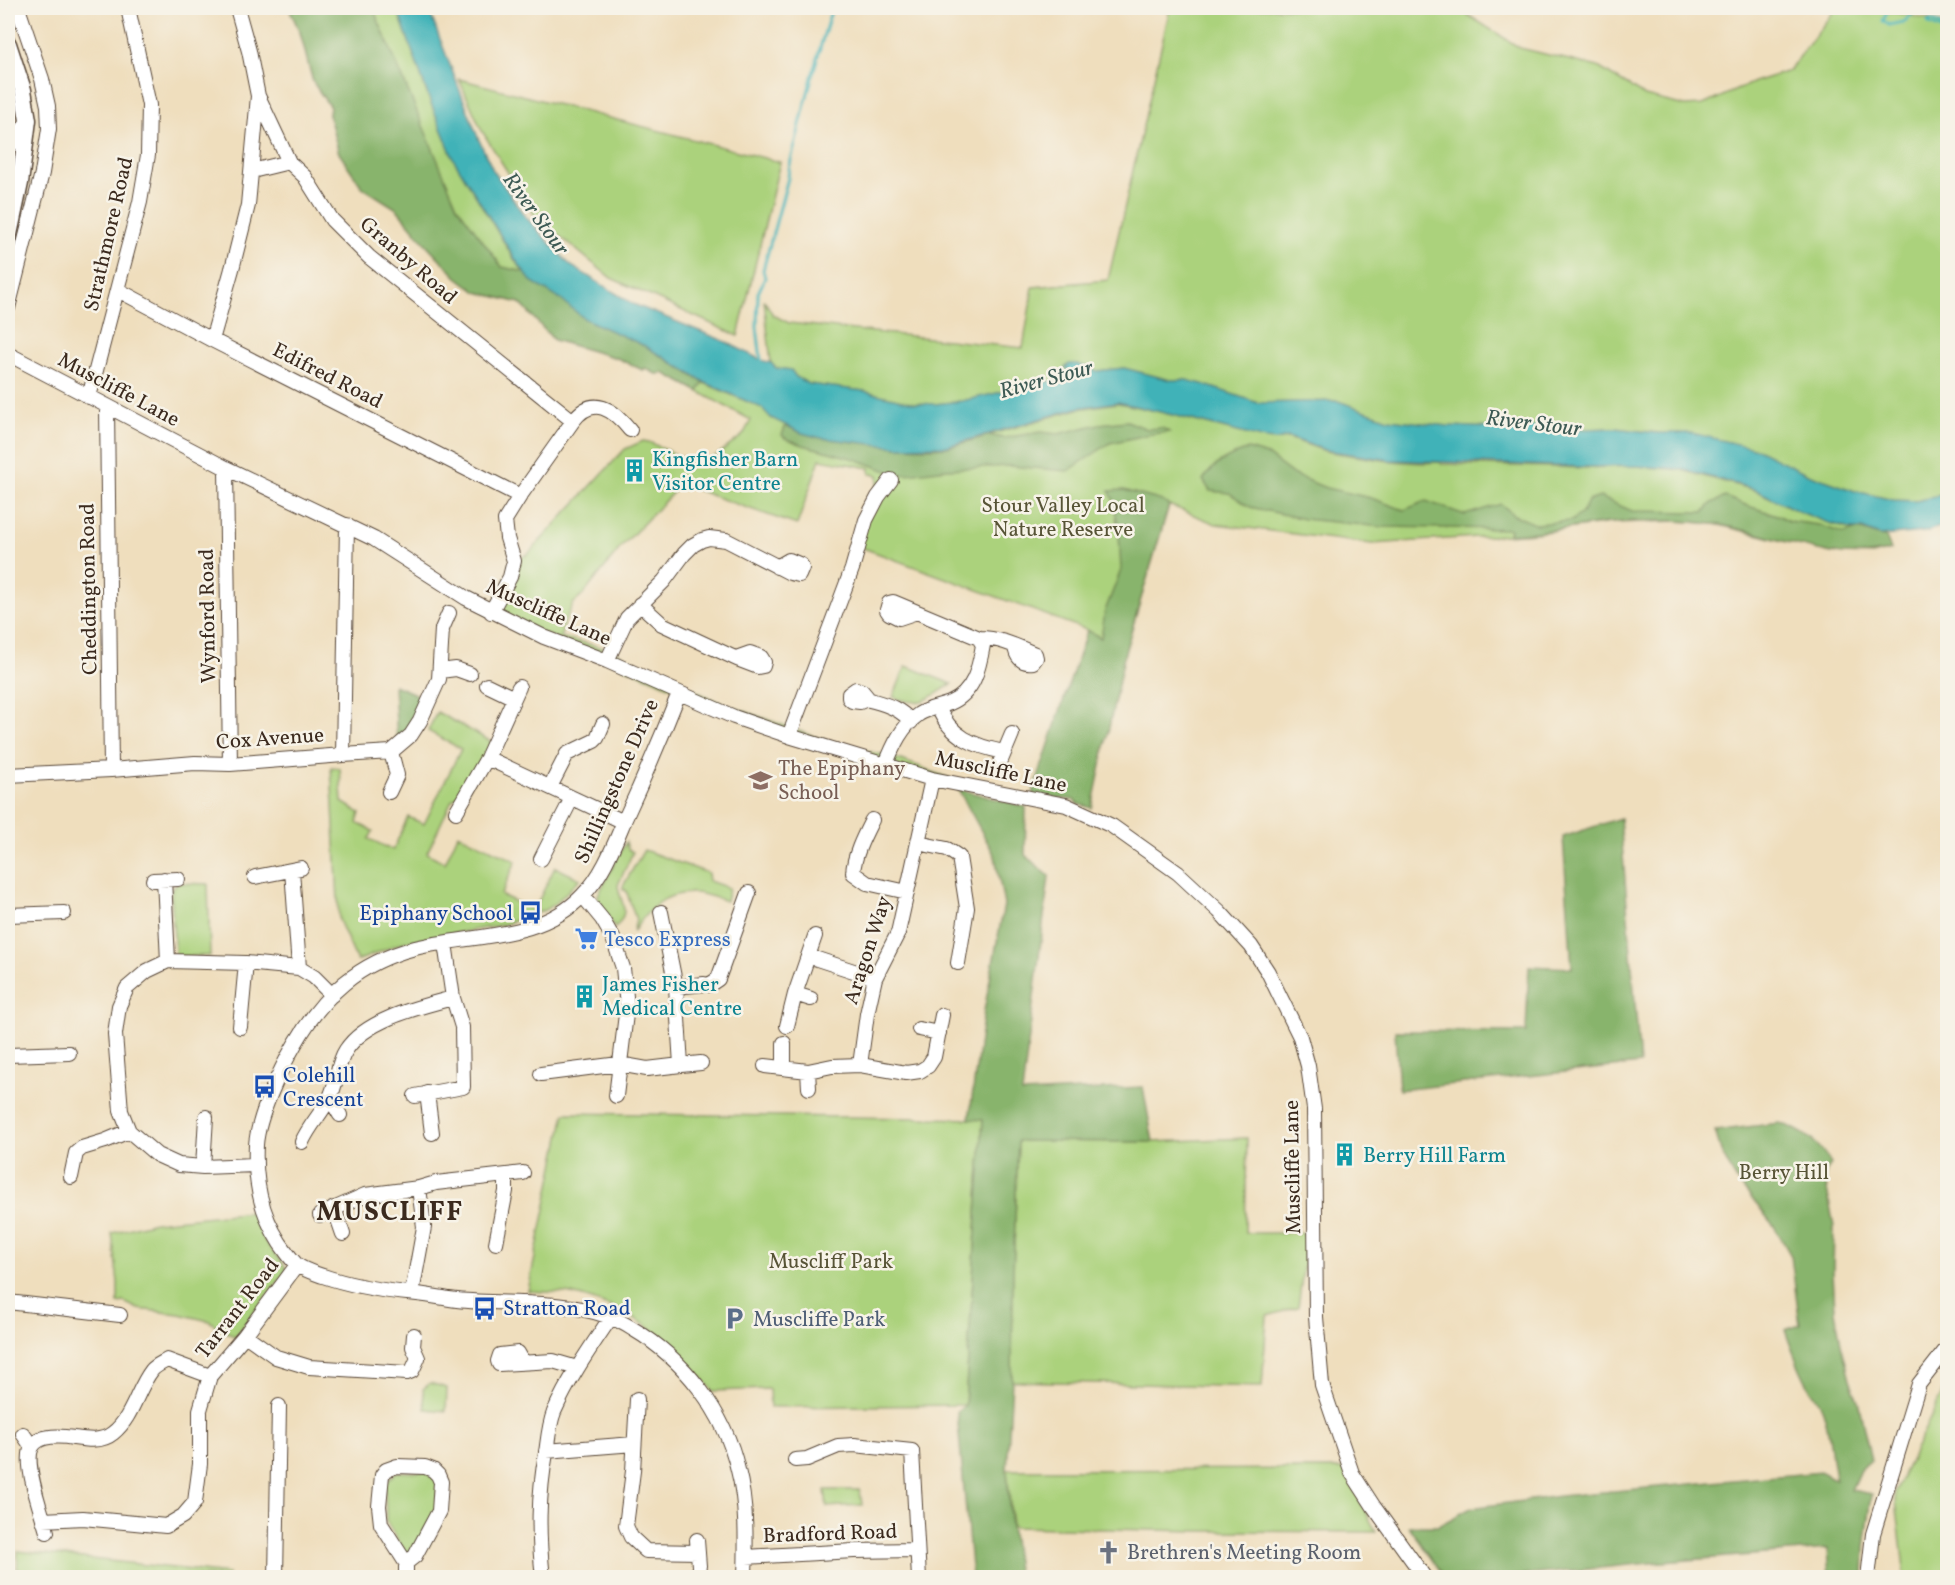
<svg xmlns="http://www.w3.org/2000/svg" width="1955" height="1585" font-family="Vollkorn,serif">
  <rect width="100%" height="100%" fill="#f7f3e8"/>
  <filter id="ink" filterUnits="userSpaceOnUse"><feTurbulence type="fractalNoise" baseFrequency=".0167" numOctaves="2"/><feDisplacementMap in="SourceGraphic" scale="12" xChannelSelector="R" yChannelSelector="G"/><feConvolveMatrix kernelMatrix="1 2 1 2 8 2 1 2 1" color-interpolation-filters="sRGB"/></filter>
  <filter id="wash" filterUnits="userSpaceOnUse"><feTurbulence type="fractalNoise" baseFrequency=".008" numOctaves="4" result="noise"/><feDisplacementMap in="SourceGraphic" scale="24" xChannelSelector="R" yChannelSelector="G"/><feGaussianBlur stdDeviation="1.35" result="paint"/><feColorMatrix in="noise" values="0 0 0 0 0 0 0 0 0 0 0 0 0 0 0 0 0 1.4 0 .05"/><feComposite in="paint" operator="in"/></filter>
  <g filter="url(#wash)">
    <rect width="100%" height="100%" fill="#efdebd"/>
    <path fill="#abd27c" stroke="#737e4d" stroke-width="1.5" d="M289 8H397L429 99 454 160 514 259 531 281 560 299 585 319 645 346 706 384 762 408 771 418 802 433 821 438 899 447H948L1078 409 1118 403 1156 411 1265 439 1276 440 1288 438 1325 451 1342 454 1389 461 1423 463 1439 462 1442 464 1585 468 1635 466 1681 470 1754 490 1798 511 1826 522 1851 530 1862 529 1880 537H1886L1891 550 1873 555 1831 553 1715 524 1678 521 1611 523 1536 533 1372 544 1216 524 1169 505 1125 652 1087 630 855 545 878 483V475L870 474V468L820 459 797 525 710 495 682 483 621 547 583 595 573 604 563 626 561 637 612 650 642 666 719 702 838 745 889 756 918 766 968 786 789 736 491 612 514 561 528 554 625 449 643 441 649 442 691 462H701L716 456 743 435 751 420 664 373 656 374 645 368 643 370 617 358 554 340 520 303 477 292 457 277 424 242 397 209 362 187 339 153 329 115 330 107 313 82 300 32Z
      M1170 8H1457L1520 48 1598 67 1645 96 1685 106 1703 105 1754 82 1789 71 1836 8H1885L1889 11 1932 20 1947 26 1948 490 1934 497 1916 501 1893 500 1855 491 1808 474 1757 449 1670 434 1615 428 1586 429 1524 426 1495 428 1448 426 1388 419 1338 401 1258 403 1202 384 1186 380H1170L1124 368 1097 371 1077 364 1071 376 1064 378 962 401 935 404 914 403 864 391 809 384 796 377 791 370 776 368 771 363 764 300 773 315 789 323 1023 348 1033 287 1108 280Z
      M459 79 780 162 738 336 611 278 535 216 482 131Z
      M906 666 952 684C927 699 922 708 893 697Z
      M437 712 492 742 467 791 452 800 427 853 445 863 458 834 516 861 501 895 534 910 555 867 580 879 557 902 545 910 503 925 404 942 357 961 339 920 331 767 340 768 342 802 360 813 357 823 373 831 369 839 393 850 408 817 424 824 461 749 428 731Z
      M626 842 628 850 633 852 618 885C620 904 632 910 615 928 609 917 598 907 598 895Z
      M644 850 708 873 709 881 729 888 726 901C716 898 704 893 694 893 664 892 648 909 633 932L636 920 626 890H623V886Z
      M178 883 208 884 210 956H179L175 953 171 893 172 888Z
      M565 1113 983 1119 965 1405 770 1407 769 1389 713 1391C681 1352 651 1320 601 1303 590 1299 578 1295 566 1293 553 1292 541 1292 528 1291Z
      M1247 1138 1245 1233H1308L1298 1307 1267 1316 1262 1387 1012 1381 1013 1273 1018 1141 1153 1142Z
      M252 1212 265 1241 286 1268 285 1273 235 1337 209 1321 179 1314 138 1309 124 1302 118 1303V1282L112 1233 155 1222Z
      M430 1383 447 1388 446 1411 425 1409 423 1389Z
      M1947 1383V1577H1905L1895 1492Z
      M1344 1469 1376 1532 1199 1531 1012 1527 1007 1470Z
      M396 1472H428L437 1481V1511L410 1555 405 1552 386 1521 385 1483Z
      M825 1490H860L862 1505 827 1507Z
      M18 1551 228 1574V1577H17Z"/>
    <path fill="#88b46c" stroke="#626f45" stroke-width="1.5" d="M289 8H373L457 206 502 267 525 272 531 281 560 299 585 319 645 346 704 383 698 391 664 373 656 374 645 368 643 370 617 358 554 340 520 303 477 292 457 277 424 242 397 209 362 187 339 153 329 115 330 107 313 82 300 32Z
      M1127 421 1147 429 1162 428 1169 432 1151 434 1110 443 1068 471 1010 466 947 469 898 475 855 459 803 445 785 438 782 435 785 427H789L802 433 821 438 899 447 927 448 948 447 990 435 1003 438 1041 432 1058 434 1099 424Z
      M1248 449 1267 455 1294 475 1326 488 1371 498 1404 510 1426 501 1465 515 1501 504 1514 515 1535 524 1571 521 1582 513 1588 501 1600 497 1632 511 1704 512 1712 503 1725 497 1751 507 1780 516 1789 521 1819 525 1845 534C1861 523 1870 537 1886 537L1891 550C1830 567 1772 531 1713 524 1680 520 1641 520 1608 523 1575 527 1542 532 1509 534L1510 529 1383 527 1304 519 1250 507 1229 493 1210 491 1203 480C1214 463 1230 456 1248 449Z
      M1124 490 1162 501 1169 505 1125 652 1092 808 1078 804 1074 800 1032 795 1087 630 1101 638 1105 611 1121 570 1119 533 1113 498 1109 491Z
      M394 685 425 698 408 732 397 742Z
      M958 789 1026 807 1025 855 1049 876 1022 1093 1143 1087 1153 1142 1018 1141 1013 1273 1012 1381 1007 1470 1010 1518 1018 1577H972L957 1412 965 1405 983 1120 969 1119 984 1011 1004 905 995 856Z
      M1620 818 1640 1064 1399 1090 1395 1031 1526 1032 1529 966 1572 968 1563 837Z
      M1780 1123C1803 1131 1819 1142 1831 1164L1826 1171V1184L1834 1227 1833 1272 1835 1311 1841 1344 1850 1379 1858 1401 1871 1460 1860 1470 1851 1490 1872 1494 1865 1547 1864 1577H1829L1827 1549 1650 1563 1508 1577H1444L1409 1526H1438L1471 1508 1560 1496 1822 1472 1836 1480C1830 1457 1831 1433 1823 1411 1820 1401 1814 1395 1809 1387 1799 1369 1792 1350 1785 1330L1800 1325 1791 1256 1774 1226 1736 1179 1722 1154 1715 1131Z"/>
    <path fill="#41b2b8" stroke="#3e6e6b" stroke-width="1.5" d="M397 8H428L479 140 493 170 524 215 570 265 633 304 724 341 761 360 771 363 776 368 791 370 796 377 809 384 864 391 914 403 935 404 962 401 1064 378 1071 376 1072 373 1065 368 1069 364H1077L1097 371 1124 368 1170 380H1186L1202 384 1258 403 1338 401 1388 419 1448 426 1495 428 1524 426 1586 429 1615 428 1656 433H1692L1757 449 1808 474 1855 491 1893 500 1916 501 1934 497 1947 490V525L1924 532 1880 536 1862 529H1851L1826 522 1798 511 1754 489 1681 469 1636 466 1585 467 1390 460 1325 450 1288 437 1276 440 1265 439 1173 415 1118 402 1077 408 948 446 899 447 821 438 802 433 771 418 762 408 706 383 645 346 585 319 560 299 531 281 515 259 454 160 429 98Z"/>
    <g fill="none" stroke-linecap="round" stroke-linejoin="round">
      <path stroke="#41b2b8" stroke-width="3" d="M1889 8 1883 21 1889 25 1904 22 1916 10 1918 12 1921 11 1919 8
        M1932 20 1928 22 1930 24 1948 32
        M1932 20 1948 28
        M761 360 757 327 758 293 765 278 763 270 788 178C789 162 795 148 798 133 808 91 819 49 832 8"/>
    </g>
  </g>
  <g filter="url(#ink)">
    <g fill="none" stroke-linecap="round" stroke-linejoin="round">
      <defs>
        <path id="minor" d="M258 96 289 162 305 177 332 220 369 257 573 421 520 496 505 520 507 538 514 561 510 577 491 612
          M8 141 15 142 27 122
          M252 171 289 162
          M118 290 212 340 520 496
          M8 308 42 173 49 129 48 106 42 79 18 8
          M212 340 232 269 248 205 258 96 249 51 237 8
          M8 354 226 468 374 539 466 598 544 637 607 661 734 717 789 736 932 779 1066 805 1112 826 1178 873 1219 911 1251 946 1268 972 1300 1037 1308 1066 1314 1109 1316 1317 1322 1385 1352 1473 1374 1507 1425 1578
          M89 397 140 202 148 155 149 105 128 8
          M107 406 111 770
          M573 421C593 394 614 410 630 430
          M226 468 230 764
          M640 604 662 624 737 659 758 667 763 666 764 662 761 657 750 653 736 658
          M979 638C1000 638 1016 646 1035 654L1036 658 1033 662C1021 664 1016 656 1015 646
          M607 661 627 618 664 581 684 554 693 545 702 540 709 538 726 540 790 573 799 575 802 568 801 565 789 560 777 567
          M440 671 456 669 470 674
          M487 685 514 698
          M679 693C662 736 644 778 625 819 614 845 603 875 583 895 540 941 471 934 415 948 358 963 323 995 295 1044 280 1070 258 1116 256 1145 254 1184 263 1222 287 1253 290 1257 293 1261 296 1264 303 1270 314 1273 323 1276 352 1286 377 1290 407 1293 424 1294 440 1298 457 1300 507 1305 559 1299 607 1316 616 1319 625 1324 633 1329 684 1359 725 1412 738 1470 747 1504 746 1542 745 1578
          M867 699 860 702 852 701 849 698V694L856 689 862 691 867 697V699C883 704 900 707 911 722
          M938 707C950 737 974 746 1004 752
          M789 736 852 569 866 520 878 497 891 480
          M343 755 391 752 411 735 420 721 439 679 442 629 449 613
          M487 758 624 822
          M886 764C893 746 902 726 919 714 928 708 940 707 950 703 974 693 979 668 983 645L979 638 893 602 889 603 887 610 889 613 899 618 917 612
          M999 765 1012 734
          M8 775 111 770 195 763 230 764 343 755 347 525
          M550 787 567 754 594 741 597 738 603 724
          M389 792 397 775 391 752
          M456 812 487 758 519 687
          M872 820C864 836 854 855 853 873L867 883 907 892
          M918 843 947 849 959 857 967 908 958 963
          M541 859 572 798
          M292 870 299 968
          M255 877 301 868
          M164 879 168 961
          M153 880 178 879
          M583 896 602 919 613 938 623 968 627 1006 616 1096
          M8 915 64 913
          M808 956 875 978
          M676 987 704 984 709 985 718 979 749 893
          M795 994 811 999
          M787 1026 795 994 815 936
          M240 1027 246 963
          M919 1029 939 1033
          M8 1055 69 1053
          M681 1065 701 1063
          M860 1065 867 1014 875 978 898 933 932 779
          M765 1066 808 1071 832 1066 860 1065 906 1073 920 1071 928 1066 934 1057 942 1015
          M784 1068V1043
          M808 1071 809 1088
          M541 1074 619 1064 647 1069 681 1065 676 987 661 912
          M427 1093 432 1133
          M415 1096 463 1087 462 1027 453 998 445 943
          M330 1098 340 1115
          M302 1142C309 1126 321 1114 329 1099 338 1083 336 1065 346 1050 366 1019 420 1007 453 998
          M255 1165 203 1167 179 1165 157 1155 129 1131 121 1111 115 1034 119 1006 127 988 147 971 168 961 246 963 299 968 314 977 332 995
          M203 1167 206 1117
          M71 1177 76 1153 82 1148 105 1141 129 1131
          M334 1208 343 1234
          M320 1215 365 1195 419 1188 436 1183 523 1173
          M496 1243 506 1191V1175
          M412 1293 424 1227 419 1188
          M8 1302 120 1315
          M245 1335 276 1357 309 1367 407 1373 412 1371 418 1358 413 1347 414 1335
          M523 1362 518 1353 500 1355 498 1361 499 1364 553 1361 577 1368
          M637 1399 633 1471 626 1526 631 1537 646 1551 698 1552
          M23 1434 32 1447
          M546 1451 634 1444
          M795 1460 807 1459 838 1446 854 1445 912 1451 919 1578
          M43 1520 83 1518 166 1526 183 1516 195 1502 200 1464V1410L210 1376 245 1335 297 1265
          M47 1532C42 1513 23 1463 32 1447 39 1434 62 1436 74 1438 88 1440 102 1442 113 1433 133 1417 137 1389 152 1370 155 1366 162 1363 167 1360L210 1376
          M697 1540 699 1566
          M746 1557 854 1551 917 1550
          M276 1578 279 1406
          M406 1578V1563L381 1524 379 1506 382 1475 386 1470 397 1466 425 1467 433 1470 438 1475 441 1482 439 1511 415 1556 406 1563
          M543 1578C538 1533 538 1497 546 1453 548 1439 549 1425 554 1412 569 1378 591 1347 611 1317
          M1868 1578 1873 1534 1919 1384 1948 1347"/>
        <path id="major" d="M8 44 23 90 28 120 20 183 8 239"/>
      </defs>
      <use href="#minor" stroke="#564536" stroke-width="16"/>
      <use href="#major" stroke="#564536" stroke-width="19"/>
      <use href="#minor" stroke="#fff" stroke-width="14"/>
      <use href="#major" stroke="#fff" stroke-width="16"/>
    </g>
  </g>
  <defs>
    <symbol id="building-bare" viewBox="-9 -9 18 18"><path d="M-4-6H4V6H1V3H-1V6H-4ZM-2.5-4.3h1.7v1.8h-1.7ZM.8-4.3h1.7v1.8H.8ZM-2.5-1h1.7V.8h-1.7ZM.8-1h1.7V.8H.8Z" fill="#0f9aa8" stroke="#f7f3e8" stroke-width="2.5" paint-order="stroke"/></symbol>
    <symbol id="school-bare" viewBox="-9 -9 18 18"><path d="M0-5L7-2L0 1L-7-2ZM-4 1L0 2.5L4 1V4Q0 6-4 4Z" fill="#8d6e63" stroke="#f7f3e8" stroke-width="2.5" paint-order="stroke"/></symbol>
    <symbol id="bus-bare" viewBox="-9 -9 18 18"><path d="M-5-6H5V4H4V6H2V4H-2V6H-4V4H-5ZM-3.5-4V0h7V-4ZM-3.5 1.2v1.5H-2V1.2ZM2 1.2v1.5H3.5V1.2Z" fill="#1a4fb4" stroke="#f7f3e8" stroke-width="2.5" paint-order="stroke"/></symbol>
    <symbol id="supermarket-bare" viewBox="-9 -9 18 18"><path d="M-6-5.5h2.5l.6 2H6L4.5 2H-2.5L-4.4-4H-6ZM-1.5 3.2a1.3 1.3 0 1 0 .1 0ZM3 3.2a1.3 1.3 0 1 0 .1 0Z" fill="#3f7fe0" stroke="#f7f3e8" stroke-width="2.5" paint-order="stroke"/></symbol>
    <symbol id="parking-bare" viewBox="-9 -9 18 18"><path d="M-3.5-5.5H1a3.5 3.5 0 0 1 0 7H-1V5.5H-3.5ZM-1-3.4V-.6H.8a1.4 1.4 0 0 0 0-2.8Z" fill="#5c6f8a" stroke="#f7f3e8" stroke-width="2.5" paint-order="stroke"/></symbol>
    <symbol id="church-bare" viewBox="-9 -9 18 18"><path d="M-1.2-6h2.4v3.5h3.3v2.4h-3.3V6h-2.4V-.1h-3.3v-2.4h3.3Z" fill="#6b7280" stroke="#f7f3e8" stroke-width="2.5" paint-order="stroke"/></symbol>
  </defs>
  <g fill-rule="evenodd">
    <use href="#building-bare" x="618" y="454" width="33" height="33"/>
    <use href="#school-bare" x="744" y="764" width="33" height="33"/>
    <use href="#bus-bare" x="514" y="896" width="33" height="33"/>
    <use href="#supermarket-bare" x="570" y="922" width="33" height="33"/>
    <use href="#building-bare" x="568" y="980" width="33" height="33"/>
    <use href="#bus-bare" x="248" y="1070" width="33" height="33"/>
    <use href="#building-bare" x="1328" y="1138" width="33" height="33"/>
    <use href="#bus-bare" x="468" y="1292" width="33" height="33"/>
    <use href="#parking-bare" x="718" y="1302" width="33" height="33"/>
    <use href="#church-bare" x="1092" y="1536" width="33" height="33"/>
  </g>
  <g text-anchor="middle" stroke-width="5" stroke-linejoin="round" paint-order="stroke">
    <g font-size="21" fill="#3b2a1e" stroke="#f7f3e8">
      <text transform="translate(108 234) rotate(-77)" y="7">Strathmore Road</text>
      <text transform="translate(409 260) rotate(41)" y="7">Granby Road</text>
      <text transform="translate(328 375) rotate(27)" y="7">Edifred Road</text>
      <text transform="translate(119 389) rotate(28)" y="7">Muscliffe Lane</text>
      <text transform="translate(88 589) rotate(-91)" y="7">Cheddington Road</text>
      <text transform="translate(549 612) rotate(24)" y="7">Muscliffe Lane</text>
      <text transform="translate(207 616) rotate(-91)" y="7">Wynford Road</text>
      <text transform="translate(270 738) rotate(-4)" y="7">Cox Avenue</text>
      <text transform="translate(1001 771) rotate(12)" y="7">Muscliffe Lane</text>
      <text transform="translate(616 781) rotate(-66)" y="7">Shillingstone Drive</text>
      <text transform="translate(867 950) rotate(-72)" y="7">Aragon Way</text>
      <text transform="translate(1292 1167) rotate(-91)" y="7">Muscliffe Lane</text>
      <text transform="translate(237 1308) rotate(-52)" y="7">Tarrant Road</text>
      <text transform="translate(830 1533) rotate(-2)" y="7">Bradford Road</text>
    </g>
    <g font-size="21" fill="#0d838f" stroke="#f7f3e8" text-anchor="start">
      <text x="652" y="466">Kingfisher Barn<tspan x="652" dy="24">Visitor Centre</tspan></text>
      <text x="602" y="991">James Fisher<tspan x="602" dy="24">Medical Centre</tspan></text>
      <text x="1363" y="1162">Berry Hill Farm</text>
    </g>
    <g font-size="21" fill="#575436" stroke="#f7f3e8">
      <text x="1063" y="512">Stour Valley Local<tspan x="1063" dy="24">Nature Reserve</tspan></text>
      <text x="1784" y="1179">Berry Hill</text>
      <text x="831" y="1268">Muscliff Park</text>
    </g>
    <g font-size="21" fill="#785e54" stroke="#f7f3e8" text-anchor="start">
      <text x="778" y="775">The Epiphany<tspan x="778" dy="24">School</tspan></text>
    </g>
    <g font-size="21" fill="#164399" stroke="#f7f3e8" text-anchor="start">
      <text x="513" y="920" text-anchor="end">Epiphany School</text>
      <text x="283" y="1082">Colehill<tspan x="283" dy="24">Crescent</tspan></text>
      <text x="503" y="1315">Stratton Road</text>
    </g>
    <g font-size="21" fill="#366cbe" stroke="#f7f3e8" text-anchor="start">
      <text x="604" y="946">Tesco Express</text>
    </g>
    <g font-size="21" fill="#4e5e75" stroke="#f7f3e8" text-anchor="start">
      <text x="753" y="1326">Muscliffe Park</text>
    </g>
    <g font-size="21" fill="#5b616d" stroke="#f7f3e8" text-anchor="start">
      <text x="1127" y="1559">Brethren's Meeting Room</text>
    </g>
    <g font-size="22" font-style="italic" fill="#3d5a54" stroke="#f7f3e8">
      <text transform="translate(537 213) rotate(54)" y="8">River Stour</text>
      <text transform="translate(1046 378) rotate(-15)" y="8">River Stour</text>
      <text transform="translate(1534 422) rotate(7)" y="8">River Stour</text>
    </g>
    <g font-size="27" font-weight="bold" letter-spacing="1.5" fill="#3b2a1e" stroke="#f7f3e8">
      <text x="390" y="1220">MUSCLIFF</text>
    </g>
  </g>
  <rect width="1955" height="1585" fill="none" stroke="#f7f3e8" stroke-width="30"/>
</svg>
